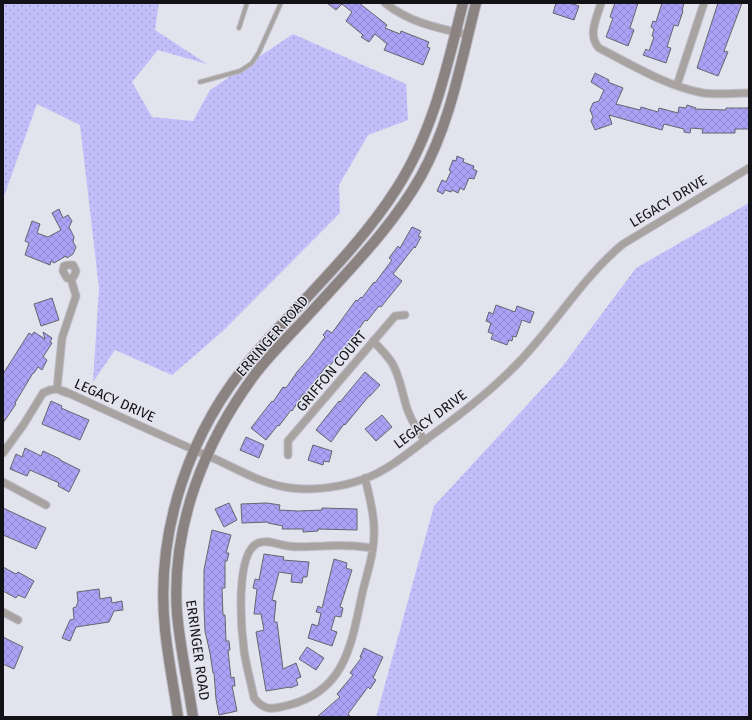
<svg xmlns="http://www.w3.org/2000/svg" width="752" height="720" font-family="'Fira Sans',sans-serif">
  <defs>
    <pattern id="grass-dots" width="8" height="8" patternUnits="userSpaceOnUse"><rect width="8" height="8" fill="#c1bef9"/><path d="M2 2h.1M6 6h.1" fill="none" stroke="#a5a2d5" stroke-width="1.8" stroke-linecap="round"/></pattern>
    <pattern id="building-cross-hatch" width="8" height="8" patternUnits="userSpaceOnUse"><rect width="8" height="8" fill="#aba2f6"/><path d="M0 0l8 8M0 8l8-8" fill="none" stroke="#928ad2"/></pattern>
  </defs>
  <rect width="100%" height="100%" fill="#e3e3ee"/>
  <path fill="url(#grass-dots)" d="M3 3H159L155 30 207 64 158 50 132 82 152 117 193 121 210 90 293 34 406 84 408 120 368 135 339 185 340 213 223 331 172 375 115 350 93 382 99 288 80 125 37 104 3 199Z
    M749 203V717H376L434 506 562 367 636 268Z"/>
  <path fill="url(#building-cross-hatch)" stroke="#65646e" d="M327 3H359L387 25 385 28 400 34 401 31 429 42 427 47 430 48 423 65 384 50 387 44 375 34 369 42 361 37 363 35 346 21 352 12 342 4 336 10Z
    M556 3H570L579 6 574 20 553 13Z
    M615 3H638L630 28 634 30 628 46 606 37 613 18 610 17Z
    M662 3H684L682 11H683L678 26 674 25 667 47 671 48 666 63 643 55 646 49 649 51 654 37 652 36 654 29 651 27 653 21 656 22Z
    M718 3H742L724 51 728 52 718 76 697 68Z
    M595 73 609 80 608 82 623 88 616 104 640 110 641 107 658 112 659 108 678 113 679 107 686 108 687 105 696 108 695 109 726 110V108H749V129H735V133H702L703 129 691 128 690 133 684 132V129L664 124 662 130 609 115 612 124 595 130 591 121 593 117 590 110 593 103 599 101 604 90 591 82Z
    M457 156 464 159 463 162 474 166 473 169 477 171 474 179 469 178 464 190 460 188 458 193 452 190 451 192 445 190 443 194 437 191 442 180 446 182 451 171 449 170 453 160 456 161Z
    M59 209 63 218 68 215 72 221 69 227 74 237 73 242 76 247 73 254 67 258 66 256 54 263 51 261 50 265 25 255 29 243 25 241 32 221 40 224 37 233 48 237 61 230 52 213Z
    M412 227 421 231 418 236 421 237 415 248 414 247 393 274 402 281 381 307 379 306 367 321 365 320 343 352 341 351 329 367 327 365 309 389 310 390 306 396 303 394 292 411 291 410 279 426 278 425 266 440 251 428 272 401 273 402 283 387 286 388 297 372 310 357 325 337 323 335 327 330 332 333 356 300 357 301 361 297 362 298 374 282 375 283 392 260 389 258 398 246 400 248Z
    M52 298 59 320 41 326 34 304Z
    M496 305 515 312 517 306 534 312 530 323 522 320 516 337 513 336 512 341 509 340 507 345 491 339 493 334 488 332 491 323 486 321 489 312 493 314Z
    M34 332 45 339 43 332 52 338 50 342 52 343 43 357 47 360 42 370 38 367 34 373H33L15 403 16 404 3 423V374L29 333 32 335Z
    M365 372 380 385 370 396H369L345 425 344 424 331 442 316 430 339 401 340 402Z
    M51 401 62 406 61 408 89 420 80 440 42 424Z
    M382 415 392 427 376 441 365 429Z
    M246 437 264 445 259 458 240 450Z
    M313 445 332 451 329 462 324 461 323 465 308 460Z
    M25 448 41 456 43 451 60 459V460L80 470 69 492 58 486 59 483 30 470 27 476 10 469 16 454 22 457Z
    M229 503 237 520 224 527 215 509Z
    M267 503 280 505 279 510 298 511 322 510V508L357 509V530L318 529V531L303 532V529H282L283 526 268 523V522L242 523 241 504Z
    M3 508 46 528 36 549 3 535Z
    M212 530 231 535 226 553H229L227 561H225V588H222L223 615H225L226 641H229L230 650H228L231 678 234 677 235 686H232L237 711 219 715 216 699 214 673H213L210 653 205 631 204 608V570Z
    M264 554 284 557 283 560 309 562 307 577H303L302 583 291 582 292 574 279 572 272 600 276 601 274 622H277L283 669 296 663 301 677 296 679 298 685 290 688V687L266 691 256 632 264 630 261 614H254L257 589 253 588 255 579 259 580Z
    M334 559 347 563 346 568 352 570 340 607 343 608 341 617 335 616 331 630 337 632 332 646 308 638 312 624 318 626 321 613 316 612 318 606 322 608Z
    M3 567 16 574 18 572 34 581 25 598 18 595 16 598 3 591Z
    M99 589 100 599 111 597 112 603 122 601 123 610 114 611 109 622 76 627 70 641 62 638 70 620 74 619 73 608 76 607 78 602 77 592Z
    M3 637 23 647 14 669 3 664Z
    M307 647 324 658 316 670 299 659Z
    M364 648 383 657 373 678 376 680 370 689 368 687 348 714 351 717H317L340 697 337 694 353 675 350 673 362 657H360Z"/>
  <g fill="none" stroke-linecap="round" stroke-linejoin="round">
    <defs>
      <path id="lane" d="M239 28 247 3
        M200 82 240 71 252 63 259 52 281 3"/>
      <path id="street" d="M385 3C410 23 438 28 468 35
        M601 3C597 18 587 35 599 48 632 65 666 86 703 93 718 95 734 93 749 93
        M677 85 704 3
        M373 341C380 348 387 355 392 363 401 378 402 395 408 411 412 422 418 431 425 441
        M57 389 62 338 76 296 71 279 74 276 76 271 73 265H69L64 266 63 271 67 278 71 279
        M64 391C114 414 164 437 215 459 239 470 264 485 291 488 314 491 342 487 364 479 386 471 406 455 424 441 457 417 489 393 518 363 555 325 582 278 623 244L749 168
        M3 453 24 424 43 393 50 390 57 389 67 393
        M288 455V441L395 316 405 315
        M365 478C369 495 374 512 374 529 375 550 368 570 363 590 352 639 348 690 289 705 274 709 265 712 254 698 251 682 246 666 244 650 241 628 235 553 258 543 268 539 278 545 288 546 300 548 312 546 324 546 340 545 357 546 373 548
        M3 482 46 505
        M3 612 18 620"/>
      <path id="secondary" d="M178 717C174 688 168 659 165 629 155 530 190 428 256 353 302 300 359 248 397 188 433 132 447 67 463 3
        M193 717C188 683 180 648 177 613 171 527 204 442 256 373 273 351 294 331 313 310 351 268 393 226 421 176 451 122 461 61 476 3"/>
    </defs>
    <use href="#lane" stroke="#bdbdc7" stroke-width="5.5"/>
    <use href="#street" stroke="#bdbdc7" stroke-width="9"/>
    <use href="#secondary" stroke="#bdbdc7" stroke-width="12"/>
    <use href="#lane" stroke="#a8a3a1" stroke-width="3.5"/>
    <use href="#street" stroke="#a8a3a1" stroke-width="7"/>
    <use href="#secondary" stroke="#8b8381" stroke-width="10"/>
  </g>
  <g text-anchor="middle" stroke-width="3" stroke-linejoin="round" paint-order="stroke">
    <g font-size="14" fill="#121216" stroke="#e3e3ee">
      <text transform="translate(668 201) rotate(-31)" y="5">LEGACY DRIVE</text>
      <text transform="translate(272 336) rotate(-49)" y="5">ERRINGER ROAD</text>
      <text transform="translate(331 371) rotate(-50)" y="5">GRIFFON COURT</text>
      <text transform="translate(115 400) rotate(24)" y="5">LEGACY DRIVE</text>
      <text transform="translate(430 419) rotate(-37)" y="5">LEGACY DRIVE</text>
      <text transform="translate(198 650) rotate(82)" y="5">ERRINGER ROAD</text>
    </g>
  </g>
  <rect width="752" height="720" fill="none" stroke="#121216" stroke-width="8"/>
</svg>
